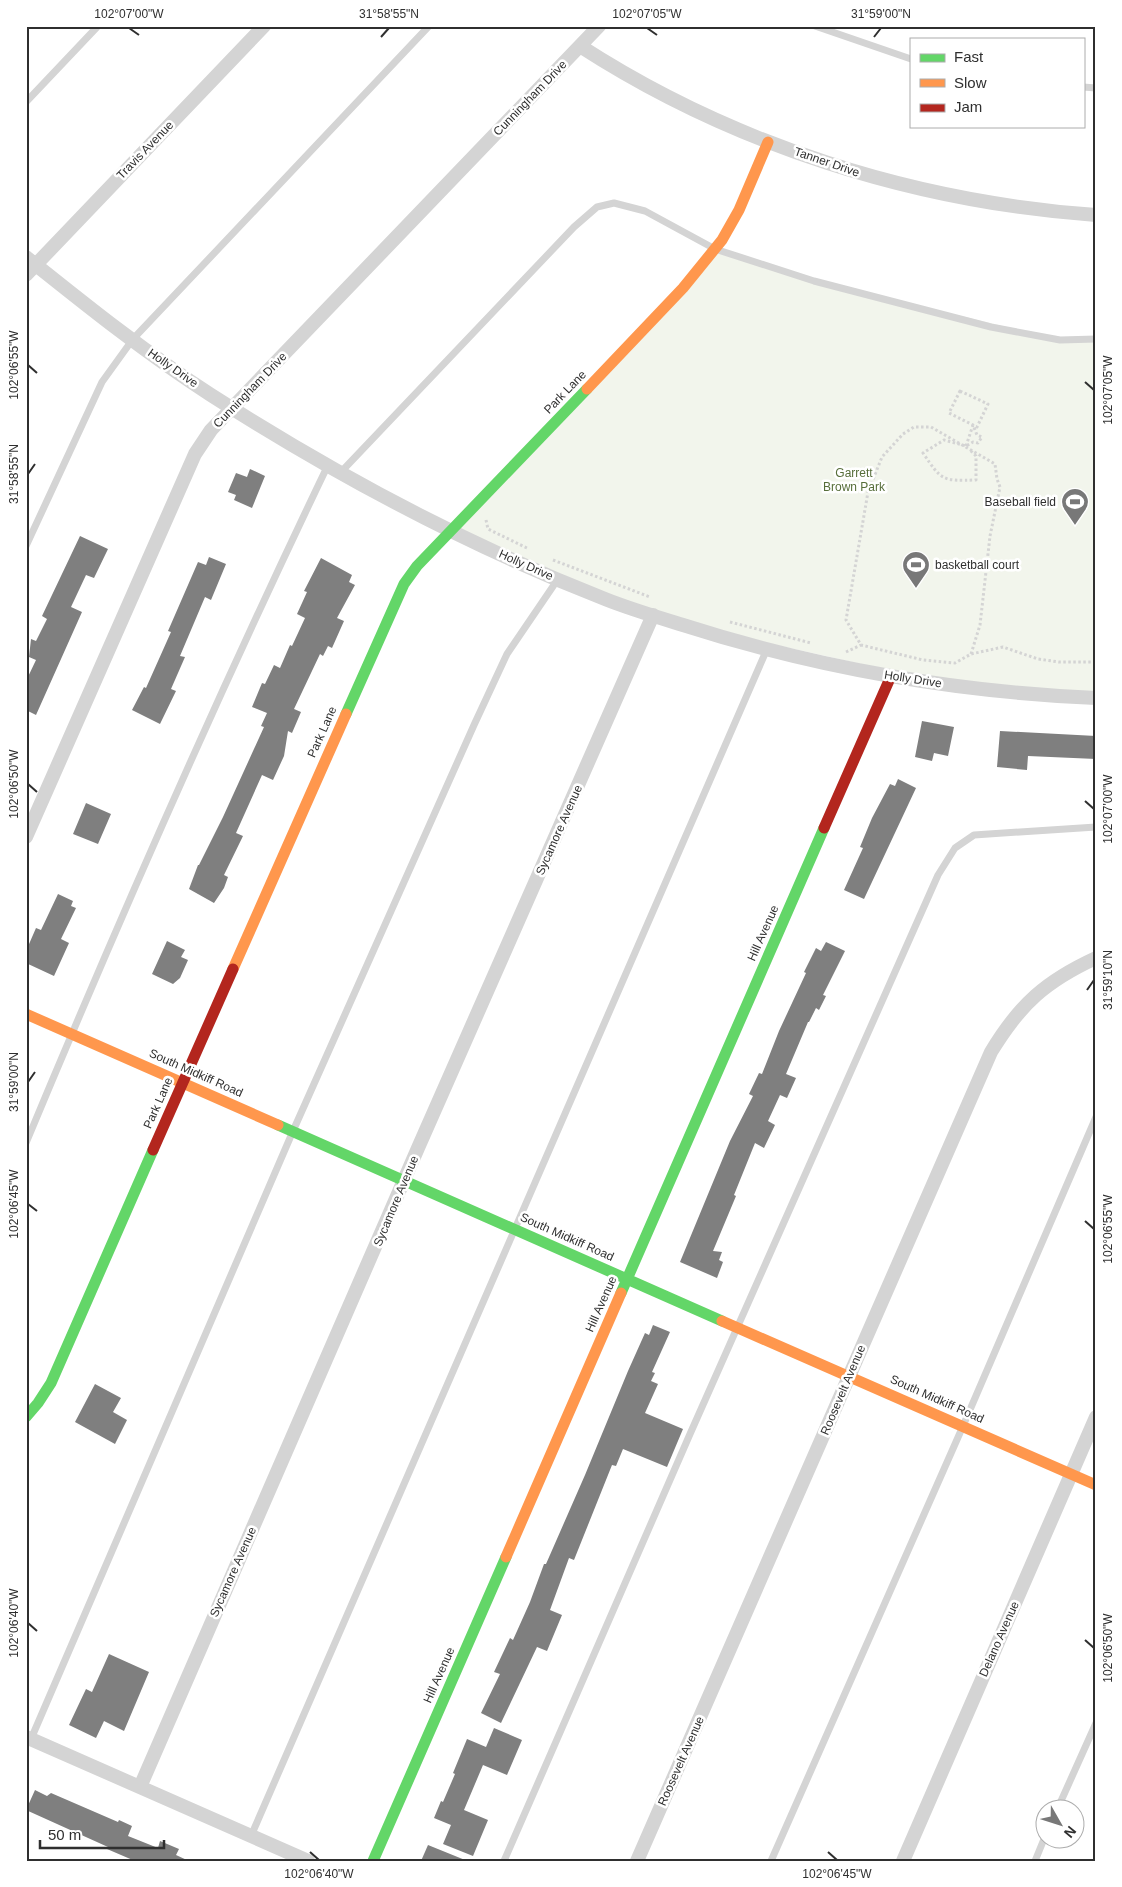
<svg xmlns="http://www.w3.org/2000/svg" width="1122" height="1887" font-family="Helvetica,sans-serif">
  <rect width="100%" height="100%" fill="#fff"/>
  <path fill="#f2f5ec" d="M716 249 804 278 1060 340 1096 339V698L960 686 678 623 452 531Z"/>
  <path fill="#7f7f7f" d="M250 469 265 476 252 508 234 500 236 495 228 492 236 473 247 477Z
    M80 536 108 549 94 578 86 575 71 607 82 612 36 715 26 710V681L36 660 29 657 31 639 36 641 47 619 42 616Z
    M209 557 226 564 211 600 205 597 180 656 185 657 171 689 176 691 160 724 132 710 144 687 146 688 171 632 168 631 198 562 206 565Z
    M321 558 352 575 349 582 355 585 337 618 344 621 332 648 328 646 323 656 320 654 294 709 301 712 292 733 288 731 284 756 273 780 262 775 236 833 243 836 224 875 228 877 224 888 214 903 189 889 198 865H199L223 817 264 727 261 726 267 713 252 707 262 683 265 684 274 665 280 668 290 645 292 646 305 618 297 614 307 592 304 591Z
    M922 721 954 727 948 756 934 753 932 761 915 757Z
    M1000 731 1096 736V759L1028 756 1027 770 997 767Z
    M898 779 916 788 864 899 844 890 863 848 860 847 872 818 890 784 895 786Z
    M86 803 111 814 98 844 73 834Z
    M58 894 73 901 71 906 76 908 61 939 69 943 54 976 26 963V951L36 928 41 930Z
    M167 941 185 950 181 957 188 960 180 978 173 984 152 974Z
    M826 942 845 951 823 995 826 996 819 1010 816 1008 809 1022H808L786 1074 796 1078 787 1098 780 1095 768 1121 775 1125 764 1148 755 1143 734 1195 736 1196 713 1251 722 1252 719 1260 723 1262 717 1278 680 1262 730 1141 753 1096 749 1094 759 1073 762 1074 779 1031 806 973 804 972 816 948 821 951Z
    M653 1325 670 1332 652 1372 655 1373 651 1381 658 1384 645 1413 683 1429 667 1467 623 1449 616 1466 612 1465 574 1560 569 1558 550 1610 562 1615 547 1651 537 1647 501 1723 481 1713 500 1674 494 1672 510 1638 513 1640 530 1602 544 1564H546L585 1475 628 1371 645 1333 649 1335Z
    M95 1384 121 1398 113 1412 127 1420 115 1444 75 1422Z
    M109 1654 149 1672 124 1731 104 1721 96 1738 69 1725 86 1689 92 1692Z
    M494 1728 522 1740 507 1775 483 1765 464 1810 488 1820 473 1856 443 1844 451 1825 434 1818 441 1801 443 1802 455 1774 453 1773 467 1739 486 1747Z
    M35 1790 47 1796 51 1793 118 1822 119 1820 132 1826 128 1836 158 1848 160 1841 179 1849 176 1855 189 1861H135L107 1849 108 1847 26 1810Z
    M428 1845 465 1860V1861H421Z"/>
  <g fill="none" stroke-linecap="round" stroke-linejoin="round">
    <path stroke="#d4d4d4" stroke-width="3" stroke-dasharray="2.5 2.5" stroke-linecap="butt" d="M960 391 988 404 977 427 949 413Z
      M966 446 973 425 977 435 982 437 978 443 973 442 966 446 944 440 923 453C942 481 942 481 976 480V456L970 450
      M486 520 488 529 529 549
      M553 560 650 597
      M730 622 811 643
      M846 652 861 645
      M971 654 980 625 990 536 1000 487 997 479 995 464 931 427H914L903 434 882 457 868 492 846 620 861 645 923 660 955 663 971 654 1003 647 1038 659 1059 662H1096"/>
    <path stroke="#d4d4d4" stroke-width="7" d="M815 26 911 59
      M1083 87 1096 88
      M26 102 98 26
      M341 472 574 227 597 207 614 203 645 211 715 249 814 281 991 327 1060 340 1096 339
      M26 546 102 382 133 339 429 26
      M26 1143C121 915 221 688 328 465
      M31 1739 293 1131 474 725 507 654 558 579
      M1057 1810 1096 1723
      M251 1836 767 649
      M504 1861 690 1434 938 875 955 848 974 835 1096 827
      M771 1861 963 1426 1096 1117
      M1035 1861 1044 1839"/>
    <path stroke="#d4d4d4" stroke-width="14" d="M580 46C733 145 914 202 1096 215
      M26 257C86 305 147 354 211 395 336 475 467 545 605 599 630 609 657 617 683 625 817 668 955 692 1096 698
      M26 275 264 26
      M26 837 195 454 211 430 599 26
      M26 1737 308 1861
      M140 1787 418 1148 653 615
      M637 1861 991 1052C1020 1004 1046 981 1096 958
      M903 1861 1096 1417"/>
    <path stroke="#63d668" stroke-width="11" d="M346 714 404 584 417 566 587 389
      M278 1125 722 1321
      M621 1293 824 828
      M26 1417 38 1403 51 1383 153 1150
      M373 1861 506 1557"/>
    <path stroke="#ff974d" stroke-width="11" d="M587 389 683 288 722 240 739 210 768 142
      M233 969 346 714
      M26 1014 278 1125
      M722 1321 1096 1485
      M506 1557 621 1293"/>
    <path stroke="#b3261e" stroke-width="11" d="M824 828 891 676
      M153 1150 233 969"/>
  </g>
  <path fill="none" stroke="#2f2f2f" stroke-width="2" d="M129 28 139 35M647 28 657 35M381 37 389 28M874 37 881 28M28 365 37 373M1085 382 1094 390M28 474 35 464M28 784 37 792M1085 801 1094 809M1087 990 1094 980M28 1082 35 1072M28 1204 37 1211M1085 1221 1094 1229M28 1623 37 1631M1085 1640 1094 1648M310 1852 319 1860M828 1852 837 1860"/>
  <defs>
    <symbol id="stadium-pin" viewBox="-11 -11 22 30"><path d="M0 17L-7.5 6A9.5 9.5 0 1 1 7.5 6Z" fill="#787878" stroke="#fff"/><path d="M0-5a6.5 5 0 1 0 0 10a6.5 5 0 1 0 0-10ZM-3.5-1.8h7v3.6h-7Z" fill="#fff"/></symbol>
  </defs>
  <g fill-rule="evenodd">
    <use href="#stadium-pin" x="1059" y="486" width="32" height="43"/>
    <use href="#stadium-pin" x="900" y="549" width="32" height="43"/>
  </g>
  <g text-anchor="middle" stroke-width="5" stroke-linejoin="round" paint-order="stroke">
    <g font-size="12" fill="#2f2f2f" stroke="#fff">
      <text transform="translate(530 98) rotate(-46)" y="4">Cunningham Drive</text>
      <text transform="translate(145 150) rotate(-46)" y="4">Travis Avenue</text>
      <text transform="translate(827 162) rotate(19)" y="4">Tanner Drive</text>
      <text transform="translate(173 368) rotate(35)" y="4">Holly Drive</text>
      <text transform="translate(250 390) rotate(-46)" y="4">Cunningham Drive</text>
      <text transform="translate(565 392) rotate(-46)" y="4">Park Lane</text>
      <text transform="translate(526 565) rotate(24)" y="4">Holly Drive</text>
      <text transform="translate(913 679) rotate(9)" y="4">Holly Drive</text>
      <text transform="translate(322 732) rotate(-66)" y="4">Park Lane</text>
      <text transform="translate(559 830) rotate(-66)" y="4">Sycamore Avenue</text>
      <text transform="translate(763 933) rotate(-66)" y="4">Hill Avenue</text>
      <text transform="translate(196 1073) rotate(24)" y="4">South Midkiff Road</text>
      <text transform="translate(158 1103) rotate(-66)" y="4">Park Lane</text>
      <text transform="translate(396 1201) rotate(-67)" y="4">Sycamore Avenue</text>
      <text transform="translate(567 1237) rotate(24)" y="4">South Midkiff Road</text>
      <text transform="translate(601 1304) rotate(-66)" y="4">Hill Avenue</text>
      <text transform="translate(843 1390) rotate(-67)" y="4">Roosevelt Avenue</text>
      <text transform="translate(937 1399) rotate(24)" y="4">South Midkiff Road</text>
      <text transform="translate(233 1572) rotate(-66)" y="4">Sycamore Avenue</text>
      <text transform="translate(999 1639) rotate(-66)" y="4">Delano Avenue</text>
      <text transform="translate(439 1675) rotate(-66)" y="4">Hill Avenue</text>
      <text transform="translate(681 1761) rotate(-66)" y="4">Roosevelt Avenue</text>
    </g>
    <g font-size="12" fill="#576e3a" stroke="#fff">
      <text x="854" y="477">Garrett<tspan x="854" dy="14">Brown Park</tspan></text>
    </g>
    <g font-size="12" fill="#2f2f2f" stroke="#fff" text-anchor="end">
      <text x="1056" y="506">Baseball field</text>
      <text x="935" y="569" text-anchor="start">basketball court</text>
    </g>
  </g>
  <rect width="1122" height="1887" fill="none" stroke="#ffffff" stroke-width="55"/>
  <rect x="910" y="38" width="175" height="90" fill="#ffffff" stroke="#acacac"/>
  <rect x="920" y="54" width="25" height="8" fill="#63d668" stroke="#acacac"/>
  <text x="954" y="62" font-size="15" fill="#2f2f2f">Fast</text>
  <rect x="920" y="79" width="25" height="8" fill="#ff974d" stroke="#acacac"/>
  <text x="954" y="88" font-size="15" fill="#2f2f2f">Slow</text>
  <rect x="920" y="104" width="25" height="8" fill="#b3261e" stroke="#acacac"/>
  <text x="954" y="112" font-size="15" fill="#2f2f2f">Jam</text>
  <g transform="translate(1060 1824) rotate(129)"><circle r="24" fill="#ffffff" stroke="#acacac"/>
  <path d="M0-4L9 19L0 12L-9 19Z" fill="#787878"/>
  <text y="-8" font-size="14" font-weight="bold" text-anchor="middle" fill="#2f2f2f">N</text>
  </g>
  <path d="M40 1840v8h124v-8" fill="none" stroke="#2f2f2f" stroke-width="2.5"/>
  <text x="48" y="1840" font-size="15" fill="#2f2f2f" stroke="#ffffff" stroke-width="4" paint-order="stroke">50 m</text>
  <rect x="28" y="28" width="1066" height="1832" fill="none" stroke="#2f2f2f" stroke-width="2"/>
  <g font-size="12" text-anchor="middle" fill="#2f2f2f">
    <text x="129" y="18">102°07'00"W</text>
    <text x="389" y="18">31°58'55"N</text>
    <text x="647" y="18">102°07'05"W</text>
    <text x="881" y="18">31°59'00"N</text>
    <text transform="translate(14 365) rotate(-90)" y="4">102°06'55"W</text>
    <text transform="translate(1108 390) rotate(-90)" y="4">102°07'05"W</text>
    <text transform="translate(14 474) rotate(-90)" y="4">31°58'55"N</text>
    <text transform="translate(14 784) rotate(-90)" y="4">102°06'50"W</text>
    <text transform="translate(1108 809) rotate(-90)" y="4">102°07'00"W</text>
    <text transform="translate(1108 980) rotate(-90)" y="4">31°59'10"N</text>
    <text transform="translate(14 1082) rotate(-90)" y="4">31°59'00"N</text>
    <text transform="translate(14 1204) rotate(-90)" y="4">102°06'45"W</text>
    <text transform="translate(1108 1229) rotate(-90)" y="4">102°06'55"W</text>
    <text transform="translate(14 1623) rotate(-90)" y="4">102°06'40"W</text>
    <text transform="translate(1108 1648) rotate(-90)" y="4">102°06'50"W</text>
    <text x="319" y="1878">102°06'40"W</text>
    <text x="837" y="1878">102°06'45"W</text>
  </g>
</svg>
